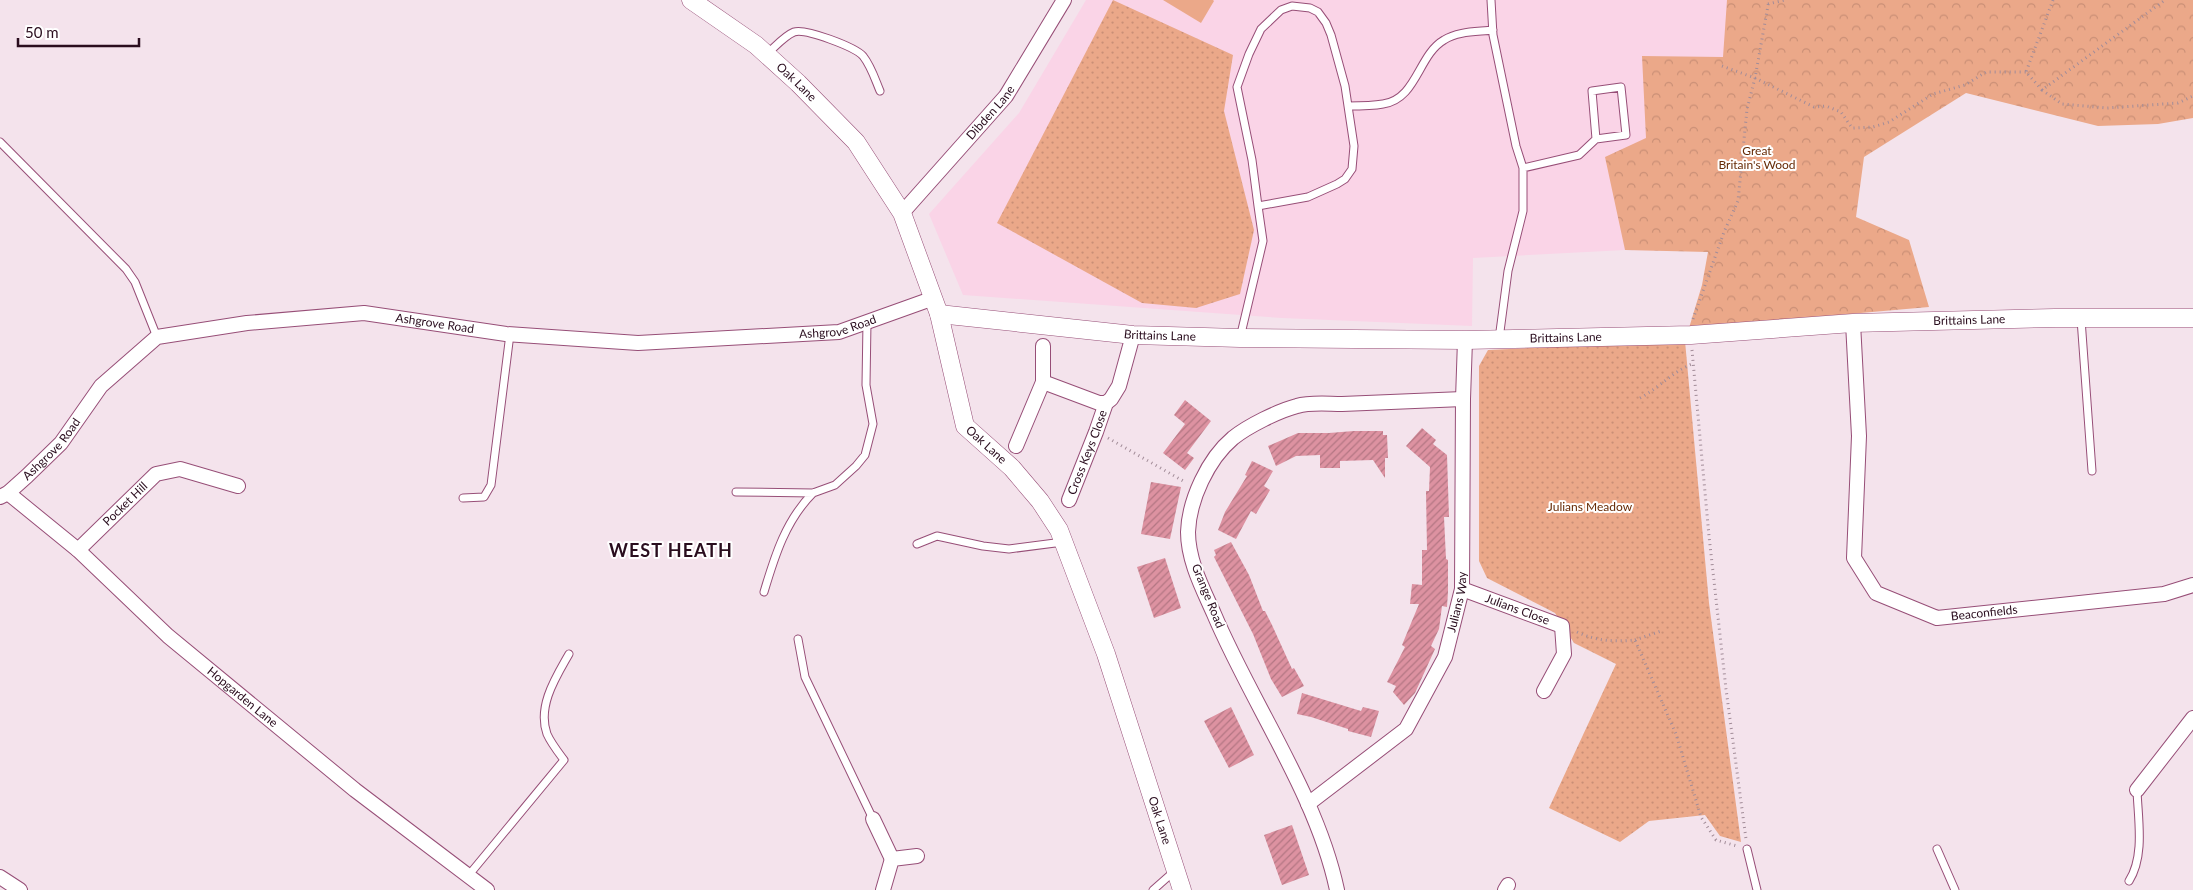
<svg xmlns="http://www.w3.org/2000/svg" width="2193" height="890" font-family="Lato,sans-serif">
  <defs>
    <pattern id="forest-crowns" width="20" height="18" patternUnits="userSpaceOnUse" patternTransform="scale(1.25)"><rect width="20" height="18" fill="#eba889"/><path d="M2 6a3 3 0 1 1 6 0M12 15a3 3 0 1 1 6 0" fill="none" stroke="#ca8f76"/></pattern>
    <pattern id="park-dots" width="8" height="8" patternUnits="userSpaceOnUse" patternTransform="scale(1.25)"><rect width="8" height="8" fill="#eba889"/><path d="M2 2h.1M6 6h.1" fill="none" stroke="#ca8f76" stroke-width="1.8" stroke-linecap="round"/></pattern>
    <pattern id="building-hatch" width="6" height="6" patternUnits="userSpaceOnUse" patternTransform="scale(1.25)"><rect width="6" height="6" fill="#dd92a1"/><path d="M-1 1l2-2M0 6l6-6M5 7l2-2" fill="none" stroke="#b37683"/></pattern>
  </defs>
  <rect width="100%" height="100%" fill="#f4e3ec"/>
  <path fill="#fad4e7" d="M1086 0H1753L1708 251 1625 250 1473 258 1472 326 1282 318 963 295 929 214 1019 113Z"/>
  <path fill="#eba889" d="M1163 0H1213L1214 1 1201 23Z"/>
  <path fill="url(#forest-crowns)" d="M1727 0H2193V118L2158 124 2098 126 1966 93 1864 157 1856 217 1909 240 1929 307 1689 328 1702 285 1708 252 1625 250 1605 157 1646 138 1642 56 1723 57Z"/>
  <path fill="url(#park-dots)" d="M1113 0 1233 55 1224 111 1254 230 1240 294 1196 308 1142 303 997 223Z
    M1685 341 1709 603 1741 842 1720 836 1705 815 1649 821 1620 842 1549 808 1616 664 1574 643 1555 613 1487 578 1479 561V366L1488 350Z"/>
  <path fill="url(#building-hatch)" d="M1185 400 1211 421 1187 453 1194 458 1185 470 1163 453 1185 424 1174 415Z
    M1422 428 1436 440 1433 444 1447 455 1449 517H1444L1446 559 1448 560V592L1447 607 1442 606 1439 629 1431 646 1435 649 1415 693 1404 705 1393 692 1396 686 1387 682 1405 647 1402 645 1419 604H1410L1412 584 1422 585V550H1427L1426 491H1429L1430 467 1406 446Z
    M1354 431H1383V435H1387L1388 458H1385V478L1373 460 1340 461V468H1320V455L1296 456 1276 466 1268 446 1298 433H1329Z
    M1252 461 1273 471 1264 486 1270 490 1256 514 1251 511 1236 539 1218 530 1225 512 1247 476 1245 475Z
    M1151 482 1181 487 1170 539 1141 534Z
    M1231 542 1249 575 1263 611H1265L1272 625 1292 669 1294 668 1304 686 1282 697 1271 679 1253 634 1214 557 1216 555 1214 550Z
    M1165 558 1181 608 1154 618 1137 567Z
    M1302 693 1361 711 1363 707 1379 711 1371 737 1348 731V729L1311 717 1297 714Z
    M1231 707 1254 755 1229 768 1204 721Z
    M1292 825 1309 875 1282 885 1264 835Z"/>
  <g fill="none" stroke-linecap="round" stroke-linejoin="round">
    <defs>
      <path id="service" d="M1491 0 1493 35 1516 146 1523 168V211L1508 271 1499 339
        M767 54C775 47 784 36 794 32 805 28 855 47 863 56 871 66 875 79 880 91
        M1621 87 1626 135 1596 139 1592 91Z
        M1348 106C1359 106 1372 106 1383 104 1417 99 1418 55 1444 40 1458 31 1477 32 1493 30
        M0 142 126 269 135 282 157 337
        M1523 168 1579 155 1596 139
        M2081 319 2092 471
        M1240 338 1263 241 1258 206 1252 160 1237 87 1249 54 1261 29 1281 10 1292 6 1310 8 1318 12 1326 23 1331 35 1345 86 1354 146 1352 169 1345 179 1337 184 1308 197 1258 206
        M736 492 813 493 835 485 856 466 865 455 873 424 866 385 867 322
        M463 498 484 497 491 485 510 334
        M917 544 937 536 983 546 1009 549 1063 542
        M764 592C775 555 786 520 813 493
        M798 639 805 677 873 819
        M1747 849 1757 890
        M1937 849 1955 890
        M468 876 564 760C558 752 551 743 547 734 537 706 556 677 569 654
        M2129 881C2145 856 2138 819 2137 790
        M1153 890 1170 875 1177 872"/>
      <g id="minor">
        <path id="s1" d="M902 213 1006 96 1064 0"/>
        <path id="s2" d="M1853 323 1859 436 1854 558 1876 593 1937 618 2164 594 2193 585"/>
        <path d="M1043 346V382L1099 403H1106"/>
        <path d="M1016 446 1043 382"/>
        <path id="s3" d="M8 493 78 550 168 636 355 790 487 890"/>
        <path id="s4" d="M0 497 8 493 27 476 61 443 101 386 157 337 247 323 364 313 506 334 638 343 839 332 934 298"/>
        <path id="s5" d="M1069 500 1096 432 1106 403 1111 399 1119 386 1133 335"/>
        <path id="s6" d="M78 550 156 474 180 469 238 486"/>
        <path id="s7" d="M1462 589 1562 626 1564 654 1544 691"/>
        <path d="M2137 790 2193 718"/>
        <path id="s8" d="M1308 804 1406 729 1445 657 1462 589 1463 399 1465 340"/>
        <path d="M873 819 892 859"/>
        <path d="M0 877 20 890"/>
        <path d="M883 890 892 859 917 856"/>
        <path d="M1337 890C1317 795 1252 704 1214 614 1203 589 1188 561 1188 532 1189 500 1208 459 1233 438 1248 426 1278 411 1297 406 1310 402 1328 404 1342 404 1382 402 1423 401 1463 399"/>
        <path d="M1505 890 1508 885"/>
      </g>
      <g id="tertiary">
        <path id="s9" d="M691 0 756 45 798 83 856 142 902 213 939 314 965 426 1012 468 1040 501 1059 530 1106 654 1182 890"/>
        <path id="s10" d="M939 314 1133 335 1240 338 1465 340 1691 335 1853 323 2055 318H2193"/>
      </g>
    </defs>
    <use href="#service" stroke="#974e77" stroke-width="9"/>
    <use href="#minor" stroke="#974e77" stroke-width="16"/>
    <use href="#tertiary" stroke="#974e77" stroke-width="19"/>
    <path stroke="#a28c98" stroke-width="3" stroke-dasharray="1 4" stroke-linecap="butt" d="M2053 0 2026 72 2042 90 2165 0
      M1768 4 1785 0
      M1722 66 1755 78 1814 107 1826 106 1841 112 1852 128 1873 127 1889 122 1933 94 1965 85 1986 72H2026
      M2042 90 2062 104 2107 108 2178 103 2193 96
      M1693 319 1724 232 1738 201 1747 109 1755 78 1769 0
      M1692 350 1709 536 1726 689 1746 839
      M1640 398C1659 388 1672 372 1692 364
      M1108 438 1185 482
      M1577 632C1596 641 1614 642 1635 640L1676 734 1701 817 1716 840 1737 846
      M1635 640 1661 631"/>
    <use href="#service" stroke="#fff" stroke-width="7"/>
    <use href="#minor" stroke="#fff" stroke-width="14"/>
    <use href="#tertiary" stroke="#fff" stroke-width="18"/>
  </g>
  <g text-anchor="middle" stroke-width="4" stroke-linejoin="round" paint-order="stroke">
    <g font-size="12" fill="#2a0d1e" stroke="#fff">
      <text dy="4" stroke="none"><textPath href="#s9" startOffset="134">Oak Lane</textPath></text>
      <text dy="4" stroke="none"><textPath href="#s1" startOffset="134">Dibden Lane</textPath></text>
      <text dy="4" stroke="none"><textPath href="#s10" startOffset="1032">Brittains Lane</textPath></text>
      <text dy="4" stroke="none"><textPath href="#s4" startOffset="506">Ashgrove Road</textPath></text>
      <text dy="4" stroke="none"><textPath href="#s4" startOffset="911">Ashgrove Road</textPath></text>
      <text dy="4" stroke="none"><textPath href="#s10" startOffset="222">Brittains Lane</textPath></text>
      <text dy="4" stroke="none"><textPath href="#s10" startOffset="628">Brittains Lane</textPath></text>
      <text dy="4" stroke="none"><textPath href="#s9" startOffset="554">Oak Lane</textPath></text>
      <text dy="4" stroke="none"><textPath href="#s4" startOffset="71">Ashgrove Road</textPath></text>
      <text dy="4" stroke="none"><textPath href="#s5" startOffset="51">Cross Keys Close</textPath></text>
      <text dy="4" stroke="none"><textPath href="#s6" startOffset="66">Pocket Hill</textPath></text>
      <text transform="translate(1208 596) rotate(68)" y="4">Grange Road</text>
      <text dy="4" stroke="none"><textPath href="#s8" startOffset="262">Julians Way</textPath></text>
      <text dy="4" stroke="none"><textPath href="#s7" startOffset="59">Julians Close</textPath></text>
      <text dy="4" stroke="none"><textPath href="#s2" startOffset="390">Beaconfields</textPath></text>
      <text dy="4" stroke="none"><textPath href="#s3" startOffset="311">Hopgarden Lane</textPath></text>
      <text dy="4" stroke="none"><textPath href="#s9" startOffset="974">Oak Lane</textPath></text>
    </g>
    <g font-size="12" fill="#662a05" stroke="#fff">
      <text x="1757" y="155">Great<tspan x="1757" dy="14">Britain's Wood</tspan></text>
      <text x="1590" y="511">Julians Meadow</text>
    </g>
    <g font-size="18" font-weight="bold" letter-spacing="1" fill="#2a0d1e" stroke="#fff">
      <text x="671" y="557">WEST HEATH</text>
    </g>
  </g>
  <path d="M18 38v8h121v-8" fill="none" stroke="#2a0d1e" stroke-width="2.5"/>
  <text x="25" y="38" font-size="15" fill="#2a0d1e" stroke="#ffffff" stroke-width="4" paint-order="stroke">50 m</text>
</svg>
